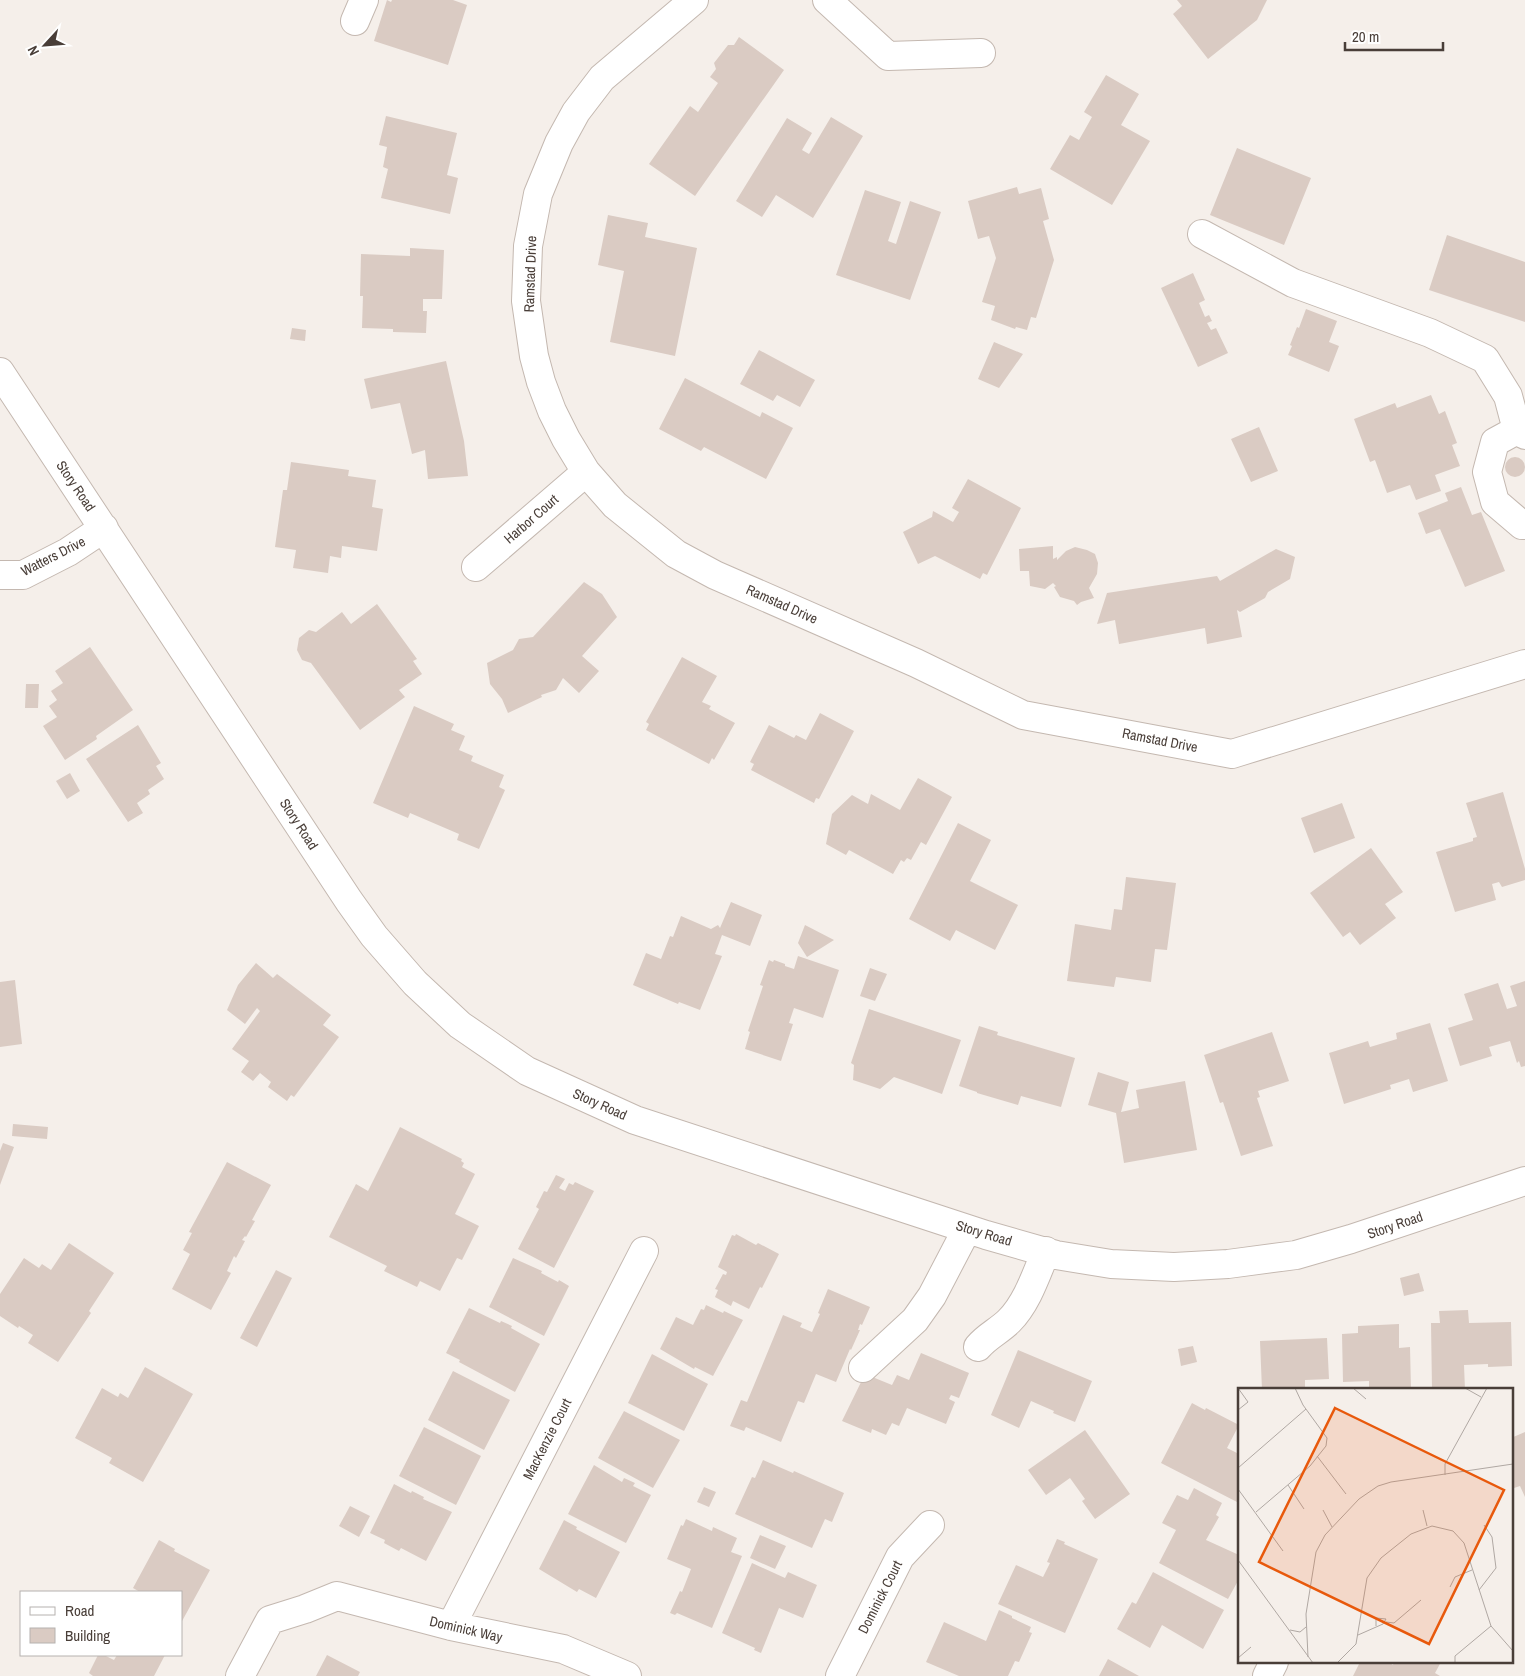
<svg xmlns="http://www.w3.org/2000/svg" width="1525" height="1676" font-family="'Archivo Narrow',sans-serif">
  <rect width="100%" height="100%" fill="#f5efea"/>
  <path fill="#dacbc3" d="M387 0 391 2 392 0H453L467 5 448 65 374 41Z
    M1177 0H1267L1257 20 1208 59 1173 14 1182 6Z
    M739 37 784 70 695 196 649 164 690 106 698 112 718 83 710 77 716 69 714 63 728 45H734Z
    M1106 75 1139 94 1121 125 1150 141 1112 205 1050 169 1070 135 1079 140 1092 117 1084 112Z
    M386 116 457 133 447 175 458 178 450 214 381 198 388 169 383 167 387 147 379 145Z
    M831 117 863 136 813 218 776 195 762 217 736 201 787 118 812 133 802 150 809 154Z
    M1237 148 1311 178 1284 245 1210 215Z
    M1017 187 1019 194 1041 188 1049 219 1043 221 1054 260 1036 318 1031 317 1027 330 1016 327 1015 329 991 320 995 306 982 302 996 258 989 236 978 239 968 201Z
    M865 190 901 202 888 241 896 244 910 201 941 212 910 300 836 275Z
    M608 215 648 223 645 237 697 248 675 356 610 342 624 271 598 265Z
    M1447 235 1525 262V322L1429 290Z
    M410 248 444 250 442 299H423V311H427L426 333 393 332V329L362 328 363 296H360L361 254 410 256Z
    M1193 273 1205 300 1199 303 1205 317 1209 315 1212 321 1207 323 1211 330 1216 328 1228 353 1198 367 1161 288Z
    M1306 309 1337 321 1329 342 1339 346 1329 372 1288 355 1292 346 1290 345 1297 327 1299 328Z
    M292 328 306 330 305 341 290 339Z
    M994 342 1023 354 999 388 978 379Z
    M759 350 815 380 800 407 777 395 773 401 740 384Z
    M446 361 464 441 468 476 428 479 425 450 412 454 400 403 371 409 364 379Z
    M685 378 760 417 762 412 793 428 766 479 704 447 701 451 659 429Z
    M1431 395 1439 414 1445 411 1457 443 1452 445 1460 466 1435 475 1441 491 1416 500 1410 485 1387 493 1375 460 1370 462 1354 419 1395 403 1397 408Z
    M1259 427 1278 471 1251 482 1231 439Z
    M1505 467a10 10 0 1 1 20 0a10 10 0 1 1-20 0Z
    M291 462 349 470 348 476 376 480 372 507 383 509 377 551 342 546 341 558 330 556 328 573 293 568 296 550 275 547 283 490H287Z
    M968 479 1021 508 987 575 983 573 980 579 935 556 918 564 903 532 932 517 933 511 953 522 959 512 952 508Z
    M1461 487 1472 515 1481 512 1505 571 1465 587 1440 529 1426 534 1418 513 1448 501 1445 493Z
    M1053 546V559L1057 557V560L1066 551 1075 547 1087 550 1095 554 1098 563 1097 574 1089 588 1094 598 1081 602 1077 605 1074 601 1060 597 1054 587 1056 586 1053 583 1045 589 1030 586 1029 571H1020L1019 549Z
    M1276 549 1295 557 1290 579 1268 592 1265 598 1240 612 1237 610 1242 637 1207 644 1205 628 1119 644 1115 620 1097 624 1107 593 1217 576 1220 581Z
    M584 582 602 594 617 617 582 656 599 671 579 693 563 678 556 690 541 695 542 697 508 713 502 699 490 684 487 663 513 650 519 639 533 637Z
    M377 604 417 659 413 661 422 674 399 690 405 697 360 730 311 663 302 660 297 650 299 638 309 630 316 632 342 612 351 624Z
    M90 647 133 710 96 736 97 739 65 760 43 726 57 717 49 706 57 700 51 691 63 683 55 671Z
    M682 657 717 676 702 702 711 706 709 709 735 723 714 760 712 758 709 764 646 730 649 724 646 722Z
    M26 684H39L38 708H25Z
    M414 706 454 724 451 730 465 736 459 750 473 756 471 761 504 775 499 787 505 790 479 849 457 840 459 834 410 813 408 818 373 803Z
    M820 713 854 731 819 799 816 798 814 803 751 770 754 764 750 762 769 725 794 738 796 735 806 740Z
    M138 725 161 763 156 766 164 779 148 790 150 794 137 803 143 813 128 822 86 759Z
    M70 773 80 791 67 799 56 781Z
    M918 778 952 797 926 845 921 842 911 860 907 858 904 862 901 860 893 874 849 850 846 855 826 844 832 814 852 795 868 804 871 794 900 810Z
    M1503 792 1525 869V880L1502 887 1499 882 1492 884 1496 900 1455 912 1436 852 1473 841V838L1477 837 1466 803Z
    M1342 803 1355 838 1314 853 1301 818Z
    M958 823 991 840 970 881 1018 905 995 950 956 930 950 941 909 919Z
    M1371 848 1403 892 1385 904 1396 918 1360 945 1350 932 1343 937 1310 893Z
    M1126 877 1176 883 1167 950 1155 949 1151 982 1116 977 1114 987 1067 981 1075 924 1111 930 1114 909 1122 910Z
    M731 902 762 915 750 946 722 935 715 954 722 956 700 1010 679 1002 678 1004 633 985 646 953 661 959 670 936 673 937 681 916 711 929 718 925 720 928Z
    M805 925 834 940 807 957 798 943Z
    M798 956 839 970 823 1018 794 1008 789 1023 793 1024 781 1061 745 1049 750 1032 748 1031 763 986 760 985 769 960 773 962 774 960 785 964V966L794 969Z
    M256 963 273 978 277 974 331 1015 323 1025 339 1037 294 1097 291 1095 287 1101 268 1087 271 1082 260 1073 253 1081 241 1072 249 1061 232 1049 260 1011 257 1008 245 1024 227 1010 238 985Z
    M870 968 887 974 875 1001 860 996Z
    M15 980 22 1044 0 1047V982Z
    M1525 981V1066L1521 1067 1519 1061 1517 1063 1510 1041 1489 1047 1492 1056 1460 1066 1448 1028 1473 1020 1464 994 1498 983 1507 1009 1517 1006 1510 986Z
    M869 1009 961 1040 942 1094 894 1077 880 1089 853 1080 854 1065 851 1063Z
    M1430 1023 1448 1081 1413 1092 1409 1079 1390 1085 1391 1089 1344 1104 1329 1053 1368 1041 1370 1047 1397 1039 1396 1033Z
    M979 1026 998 1032 997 1035 1075 1058 1061 1107 1021 1096 1018 1105 977 1093V1092L959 1086Z
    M1272 1032 1289 1081 1258 1091 1260 1097 1257 1098 1273 1146 1241 1156 1223 1102 1220 1103 1204 1055Z
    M1098 1072 1129 1082 1121 1112 1139 1108 1136 1090 1185 1081 1197 1150 1124 1163 1116 1113 1088 1105Z
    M13 1124 48 1127 47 1139 12 1136Z
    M400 1127 462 1159 461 1161 464 1163 462 1167 475 1174 455 1214 479 1226 462 1260 457 1258 440 1291 420 1281 417 1287 384 1271 387 1266 329 1237 356 1184 368 1191Z
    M3 1143 14 1147 0 1185V1151Z
    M227 1162 271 1185 252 1220 255 1221 246 1237 245 1236 242 1240 245 1241 236 1258 234 1256 227 1271 231 1273 211 1310 172 1289 190 1254 183 1250 192 1233 189 1232Z
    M556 1175 565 1179 559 1188 565 1191 569 1183 573 1185 575 1182 594 1191 554 1268 518 1249 539 1209 536 1207 544 1191 547 1192Z
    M736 1234 756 1245 758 1243 779 1254 762 1288 760 1287 749 1309 733 1301 731 1306 715 1297 718 1290 715 1289 723 1274 726 1275 727 1272 718 1267 732 1235 735 1236Z
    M69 1243 114 1273 89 1311 91 1313 58 1362 28 1343 33 1335 19 1326 18 1328 0 1316V1294L24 1258 39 1268 42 1264 51 1270Z
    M513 1258 542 1271 541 1273 558 1282 559 1280 569 1286 544 1336 489 1307Z
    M276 1270 292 1278 257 1347 240 1338Z
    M1419 1273 1424 1291 1404 1296 1400 1278Z
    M828 1289 870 1307 862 1325 860 1324 858 1330H860L851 1350 850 1349 836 1382 816 1374 804 1403 798 1401 781 1442 746 1427 744 1431 730 1426 741 1400 747 1402 783 1315 802 1323 800 1327 812 1332 820 1314 818 1313Z
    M706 1305 723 1313 724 1311 743 1320 713 1376 695 1367 694 1369 660 1349 676 1317 693 1325 701 1309 704 1310Z
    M469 1308 500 1323 501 1321 512 1326 511 1328 540 1344 515 1392 459 1362 460 1360 446 1353Z
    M1468 1310 1469 1323 1511 1322 1512 1366 1488 1367V1364L1464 1365 1465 1390H1432L1431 1323H1440L1439 1311Z
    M1399 1324V1348L1410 1347 1411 1390H1369V1381L1343 1382 1342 1334 1358 1333V1326Z
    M1327 1338 1329 1379 1305 1380V1390H1262L1260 1341Z
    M1193 1346 1197 1362 1181 1366 1178 1349Z
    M1018 1350 1092 1381 1075 1422 1053 1413 1054 1411 1031 1401 1019 1428 991 1415Z
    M921 1353 969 1373 959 1398 951 1395 949 1399 955 1402 946 1424 907 1408 899 1426 892 1423 886 1435 872 1429 871 1433 842 1421 865 1374 892 1385 897 1375 909 1380Z
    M652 1354 708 1384 684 1431 628 1403Z
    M145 1367 193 1394 143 1482 109 1463 112 1458 75 1438 102 1388 118 1397 120 1393 128 1398Z
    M453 1371 510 1400 484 1450 428 1420Z
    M1192 1403 1205 1410 1206 1408 1239 1425 1227 1448 1239 1454V1503L1161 1463Z
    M624 1411 680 1440 653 1488 598 1458Z
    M424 1427 481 1456 456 1505 399 1476Z
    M1085 1430 1130 1494 1095 1519 1082 1501 1085 1499 1070 1478 1046 1495 1028 1470Z
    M1525 1432V1497L1520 1486 1511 1489V1438Z
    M763 1460 793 1473 794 1471 844 1493 832 1522 825 1519 812 1548 735 1514 752 1477 755 1478Z
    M594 1465 622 1482 624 1478 635 1483 633 1486 651 1495 626 1543 568 1514Z
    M394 1484 411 1493 412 1491 424 1497 423 1499 452 1512 426 1561 401 1548 399 1551 384 1543 385 1540 370 1533Z
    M704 1487 716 1492 709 1507 697 1502Z
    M1194 1488 1222 1503 1216 1515 1219 1517 1206 1540 1239 1555V1579L1228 1599 1159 1563 1176 1530 1162 1523 1177 1495 1188 1500Z
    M350 1506 370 1516 359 1537 339 1526Z
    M686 1519 712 1531 713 1527 737 1538 731 1552 742 1556 712 1628 677 1613 675 1615 670 1613 680 1591 682 1592 691 1569 667 1559 681 1525 683 1526Z
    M564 1520 577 1527 576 1529 620 1552 596 1598 579 1589 577 1592 539 1569Z
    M760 1535 786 1546 775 1569 750 1558Z
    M1057 1539 1065 1542 1064 1544 1098 1559 1065 1633 998 1604 1016 1565 1043 1577 1050 1563 1047 1562Z
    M159 1540 175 1549 174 1551 210 1570 181 1623V1592H140L133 1588Z
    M752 1563 785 1578 788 1572 817 1585 803 1618 779 1608 761 1653 754 1650 755 1648 722 1633Z
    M1153 1572 1224 1610 1203 1649 1162 1625 1150 1648 1117 1629 1132 1602 1136 1604Z
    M999 1610 1012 1616V1618L1031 1627 1029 1632 1032 1633 1019 1662 1015 1661 1008 1676H959L926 1662 944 1622 986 1641Z
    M98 1655H104L114 1660 117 1655H165L154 1676H93L89 1673Z
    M327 1655 360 1672 358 1676H316Z
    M1108 1659 1139 1676H1099Z
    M1360 1662H1388L1393 1665 1394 1662H1441L1435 1673 1440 1676H1353Z"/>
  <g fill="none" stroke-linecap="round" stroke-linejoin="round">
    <defs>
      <path id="minor" d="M694 0 602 78 576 112 559 143 538 194 528 246 526 301 534 356 541 382 552 411 566 439 586 472 615 505 676 554 715 575 916 663 1023 715 1232 754 1525 664
        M827 0 888 56 981 53
        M355 21 364 0
        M1202 234 1293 283 1430 333 1485 359 1508 396 1517 430
        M0 372 349 901 374 936 415 983 460 1025 527 1071 635 1120 986 1235 1056 1255 1111 1264 1174 1267 1228 1264 1296 1255 1351 1239 1525 1181
        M1525 435 1517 430 1495 442 1487 472 1495 502 1522 525H1525
        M476 567 586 472
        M0 575H23L68 552 104 528
        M978 1347C987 1336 999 1331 1009 1321 1027 1303 1036 1275 1046 1251
        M863 1368 915 1320 932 1296 967 1229
        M451 1626 644 1251
        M240 1676 270 1620 305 1609 337 1596 451 1626 563 1649 627 1676
        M840 1676 900 1557 930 1525
        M1267 1676 1274 1662"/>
    </defs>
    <use href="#minor" stroke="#c4b8b0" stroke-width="30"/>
    <use href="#minor" stroke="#fff" stroke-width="28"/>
  </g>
  <g text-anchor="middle" stroke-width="4" stroke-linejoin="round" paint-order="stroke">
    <g font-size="14" fill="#493e38" stroke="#fff">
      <text transform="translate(530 274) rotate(-88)" y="5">Ramstad Drive</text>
      <text transform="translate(76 486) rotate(56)" y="5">Story Road</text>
      <text transform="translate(531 519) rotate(-41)" y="5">Harbor Court</text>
      <text transform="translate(53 556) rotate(-27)" y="5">Watters Drive</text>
      <text transform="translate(782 604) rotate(24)" y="5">Ramstad Drive</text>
      <text transform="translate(1160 740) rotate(11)" y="5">Ramstad Drive</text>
      <text transform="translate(299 824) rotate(57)" y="5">Story Road</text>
      <text transform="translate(600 1104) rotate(24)" y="5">Story Road</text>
      <text transform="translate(1395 1225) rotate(-19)" y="5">Story Road</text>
      <text transform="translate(984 1233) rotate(17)" y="5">Story Road</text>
      <text transform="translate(547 1439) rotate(-63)" y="5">MacKenzie Court</text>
      <text transform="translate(880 1597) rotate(-63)" y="5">Dominick Court</text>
      <text transform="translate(466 1629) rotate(13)" y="5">Dominick Way</text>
    </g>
  </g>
  <g transform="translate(1238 1388)">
    <rect width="275" height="275" fill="#f5efea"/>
    <path fill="none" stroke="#b0a8a3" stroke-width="1" d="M115 0 128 11M227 0 243 9M0 22 10 14 0 0M79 68 108 106M0 80 68 21M207 87V76L249 0M50 97 66 121M0 101 45 163M85 122 94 139M185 122 189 138M18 124 72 78 88 58 89 50 65 17 57 0M0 172 75 275M212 199 217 189 234 182M241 202 258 180 254 149 246 137M148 234 156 235 183 212M52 242 62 244 68 239M120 247 145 236 148 231 138 230V238M70 269 68 226 78 164 87 147 121 111 140 98 153 94 275 76M0 270 13 259M99 275 118 256 129 190 143 170 173 146 194 138 215 143 226 155 253 238 275 263M217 275V268L253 238"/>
    <path fill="#e8590c" fill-opacity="0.15" stroke="#e8590c" stroke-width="2.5" d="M97 20 266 102 191 256 21 174Z"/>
    <rect width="275" height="275" fill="none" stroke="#493e38" stroke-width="2.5"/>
  </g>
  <rect x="20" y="1591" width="162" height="65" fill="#ffffff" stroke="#b6b2af"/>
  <rect x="30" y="1607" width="25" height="8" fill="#ffffff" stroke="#b6b2af"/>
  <text x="65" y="1616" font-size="15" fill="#493e38">Road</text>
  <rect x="30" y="1628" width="25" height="15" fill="#dacbc3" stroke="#b6b2af"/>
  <text x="65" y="1641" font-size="15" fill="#493e38">Building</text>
  <g transform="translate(45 45) rotate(244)" stroke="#ffffff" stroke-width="4" paint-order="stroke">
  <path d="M0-4L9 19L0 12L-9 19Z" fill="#493e38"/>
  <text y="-8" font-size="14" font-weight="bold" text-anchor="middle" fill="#493e38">N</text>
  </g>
  <path d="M1345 42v8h98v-8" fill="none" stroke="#493e38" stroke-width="2.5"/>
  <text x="1352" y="42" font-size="15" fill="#493e38" stroke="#ffffff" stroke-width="4" paint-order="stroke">20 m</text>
</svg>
